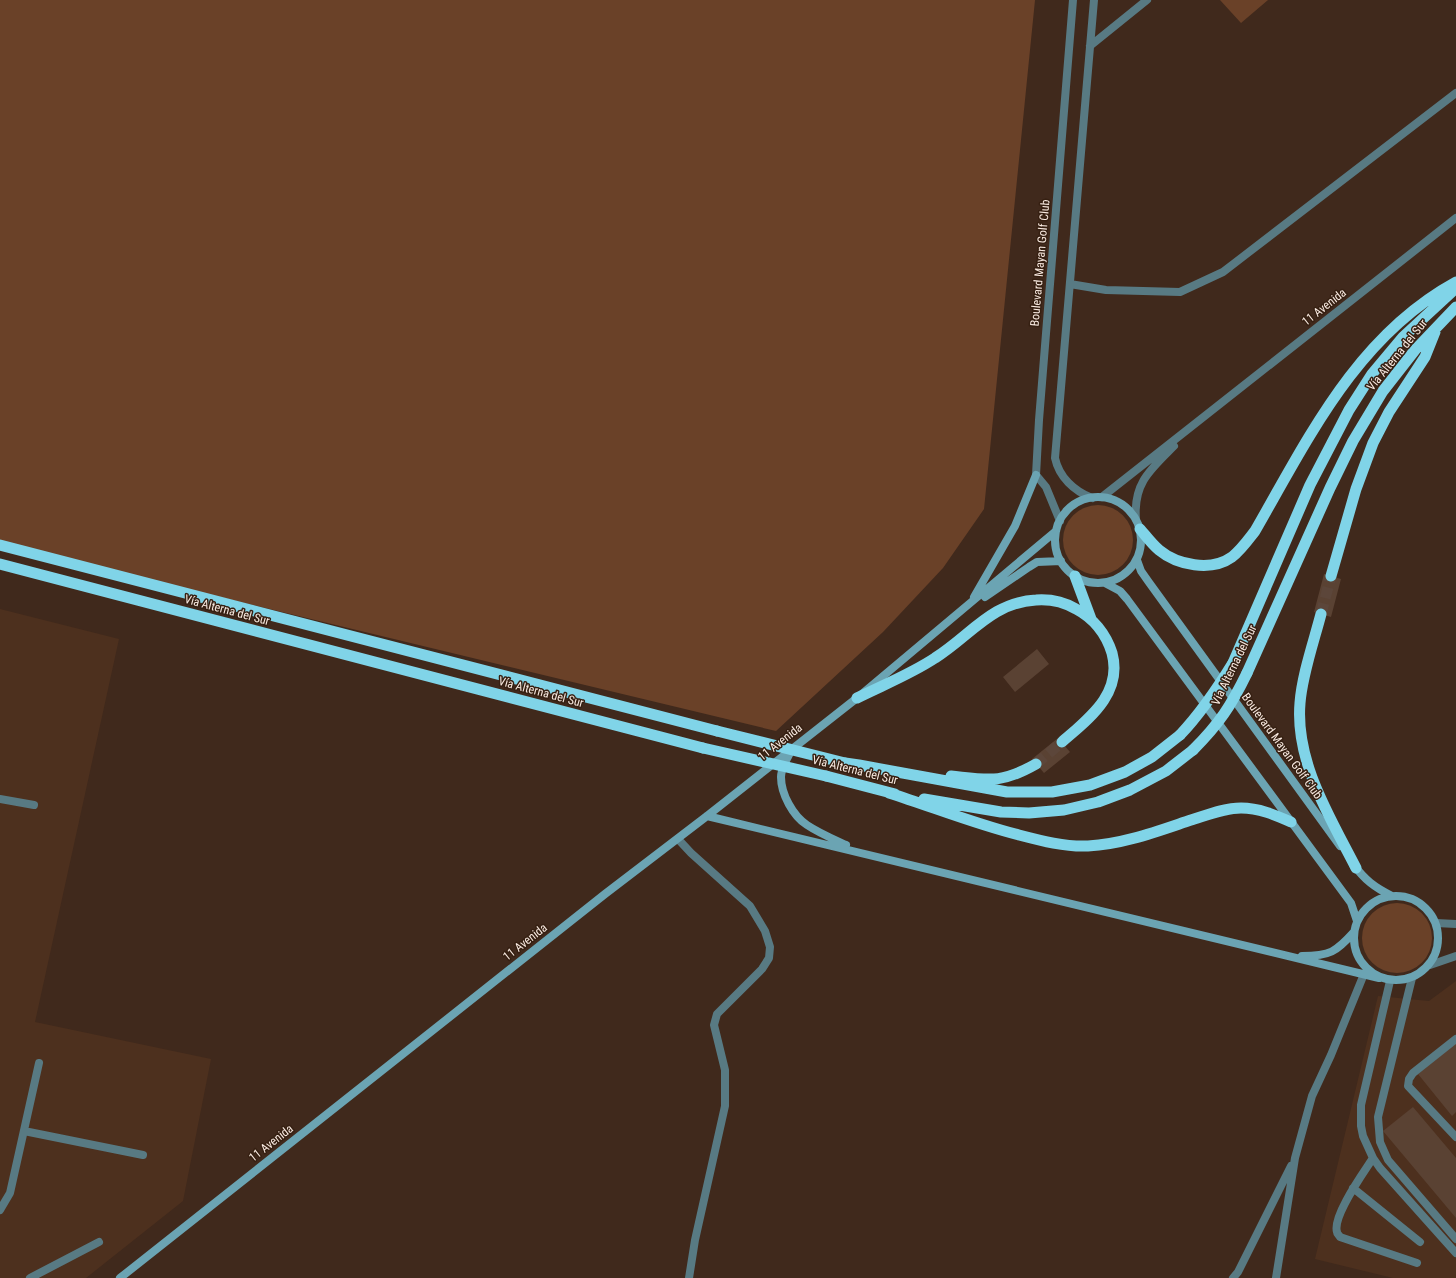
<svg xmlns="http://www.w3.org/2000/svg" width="1456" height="1278" font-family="'Roboto Condensed',sans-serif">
  <rect width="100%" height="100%" fill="#40291c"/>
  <path fill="#4d301e" d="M0 609 119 639 35 1022 211 1059 183 1201 86 1278H0Z
    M1456 981V1278H1393L1315 1259 1378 996 1429 1001Z"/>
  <path fill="#6a4128" d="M0 0H1035L984 509 943 568 883 632 776 731 0 544Z
    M1220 0H1268L1241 23Z
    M1063 540a35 35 0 1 1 70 0a35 35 0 1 1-70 0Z
    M1362 938a35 35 0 1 1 70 0a35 35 0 1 1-70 0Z"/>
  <path fill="#5a4233" d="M1324 574 1341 579 1331 617 1314 612Z
    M1037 649 1049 664 1015 692 1003 677Z
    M1058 738 1070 752 1044 773 1032 759Z
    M1456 1043V1112L1452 1116 1418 1074Z
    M1413 1107 1456 1158V1218L1383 1131Z"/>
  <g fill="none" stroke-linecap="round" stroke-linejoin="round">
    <path stroke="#5c463a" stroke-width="11" stroke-dasharray="11 5.5" stroke-linecap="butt" d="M1321 614 1331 576
      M1036 764 1062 742"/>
    <path stroke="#587a83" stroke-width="8" d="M0 799 34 805
      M678 839 691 853 750 906 765 931 770 947 769 958 762 969 717 1014 714 1025 725 1070V1106L695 1240 689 1278
      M1436 923 1456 924
      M1430 965 1456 956
      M1412 978 1378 1117 1380 1142 1388 1160 1456 1239
      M1390 981 1361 1105V1126L1363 1136 1373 1158 1380 1168 1456 1253
      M1456 1039 1413 1073 1409 1079 1408 1086 1456 1137
      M24 1131 143 1155
      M1373 1158C1364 1172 1332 1216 1337 1232 1337 1234 1339 1235 1340 1237L1417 1263
      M1353 1188 1420 1242
      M0 1210 10 1193 39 1063
      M30 1278 99 1242
      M1233 1278 1238 1272 1291 1166
      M1276 1278 1295 1158 1312 1096 1331 1055 1364 974"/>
    <path stroke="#587a83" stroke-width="8" d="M1090 46 1147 0
      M1070 284 1106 290 1180 292 1223 272 1456 93
      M1092 498C1074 491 1059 477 1055 458L1094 0
      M1060 521 1046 487 1036 475 1039 420 1073 0"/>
    <path stroke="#587a83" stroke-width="8" d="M1102 497 1456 218
      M1136 519C1133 483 1151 469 1174 446"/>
    <path stroke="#6ba4b3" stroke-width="8" d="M1055 540a43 43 0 1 1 86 0a43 43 0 1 1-86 0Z
      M1137 560 1141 571 1148 581 1340 846
      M1105 583 1120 591 1127 599 1351 903 1357 921
      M974 597 1015 526 1036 475
      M985 597 1029 567 1037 562 1061 561
      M791 751C787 759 781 768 781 777 781 794 793 816 807 825 819 833 833 839 846 845
      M707 816 1379 978
      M1353 864C1365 880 1374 887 1392 896
      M1354 938a42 42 0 1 1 84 0a42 42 0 1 1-84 0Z
      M1302 956C1330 956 1336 952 1354 932
      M120 1278 605 894 707 816 857 698 1056 531"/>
    <path stroke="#80d4e8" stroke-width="11" d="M1140 529C1146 536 1152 544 1159 550 1177 565 1211 572 1232 557 1241 550 1248 540 1255 531 1309 437 1357 336 1456 282
      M0 545 717 731
      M0 564 703 748
      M1075 576 1091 619
      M1331 576 1356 489 1373 443 1389 412 1425 357 1435 332
      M1321 614C1314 641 1302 675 1300 703 1295 762 1330 817 1356 868
      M1233 663 1310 485 1349 410 1372 374 1403 337 1456 288
      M1247 673 1330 488 1353 441 1383 391 1415 350 1456 307
      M857 698C883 685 911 674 935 658 970 636 992 602 1036 600 1050 599 1064 602 1076 609 1093 618 1106 634 1112 653 1123 694 1088 719 1062 742
      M845 763 859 765 1007 792H1052L1090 785 1125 772 1152 757 1180 735
      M826 776 895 794
      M951 776C989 780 1001 784 1036 764
      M889 793C933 807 975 824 1019 835 1042 841 1065 847 1088 846 1124 844 1158 831 1191 820 1207 815 1224 808 1241 808 1259 808 1275 815 1291 822
      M924 799 1001 812 1029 813 1064 810 1098 802 1130 790 1166 771 1193 750"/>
    <path stroke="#80d4e8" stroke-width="11" d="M717 731 845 763
      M1180 735C1201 713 1217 689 1233 663
      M703 748 826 776
      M1193 750C1219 724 1231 706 1247 673"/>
  </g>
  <g text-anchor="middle" stroke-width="3" stroke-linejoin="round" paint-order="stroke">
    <g font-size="12" fill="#f9eae1" stroke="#362012">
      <text transform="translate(1040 263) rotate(-85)" y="4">Boulevard Mayan Golf Club</text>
      <text transform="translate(1324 307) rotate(-38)" y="4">11 Avenida</text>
      <text transform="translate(1397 355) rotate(-51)" y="4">Vía Alterna del Sur</text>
      <text transform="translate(227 610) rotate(15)" y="4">Vía Alterna del Sur</text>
      <text transform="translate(1234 665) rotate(-64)" y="4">Vía Alterna del Sur</text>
      <text transform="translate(541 692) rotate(15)" y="4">Vía Alterna del Sur</text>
      <text transform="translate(780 742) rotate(-38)" y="4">11 Avenida</text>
      <text transform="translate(1282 746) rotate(54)" y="4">Boulevard Mayan Golf Club</text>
      <text transform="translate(855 770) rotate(14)" y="4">Vía Alterna del Sur</text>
      <text transform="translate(525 942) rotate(-38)" y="4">11 Avenida</text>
      <text transform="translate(271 1143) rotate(-38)" y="4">11 Avenida</text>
    </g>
  </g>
</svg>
